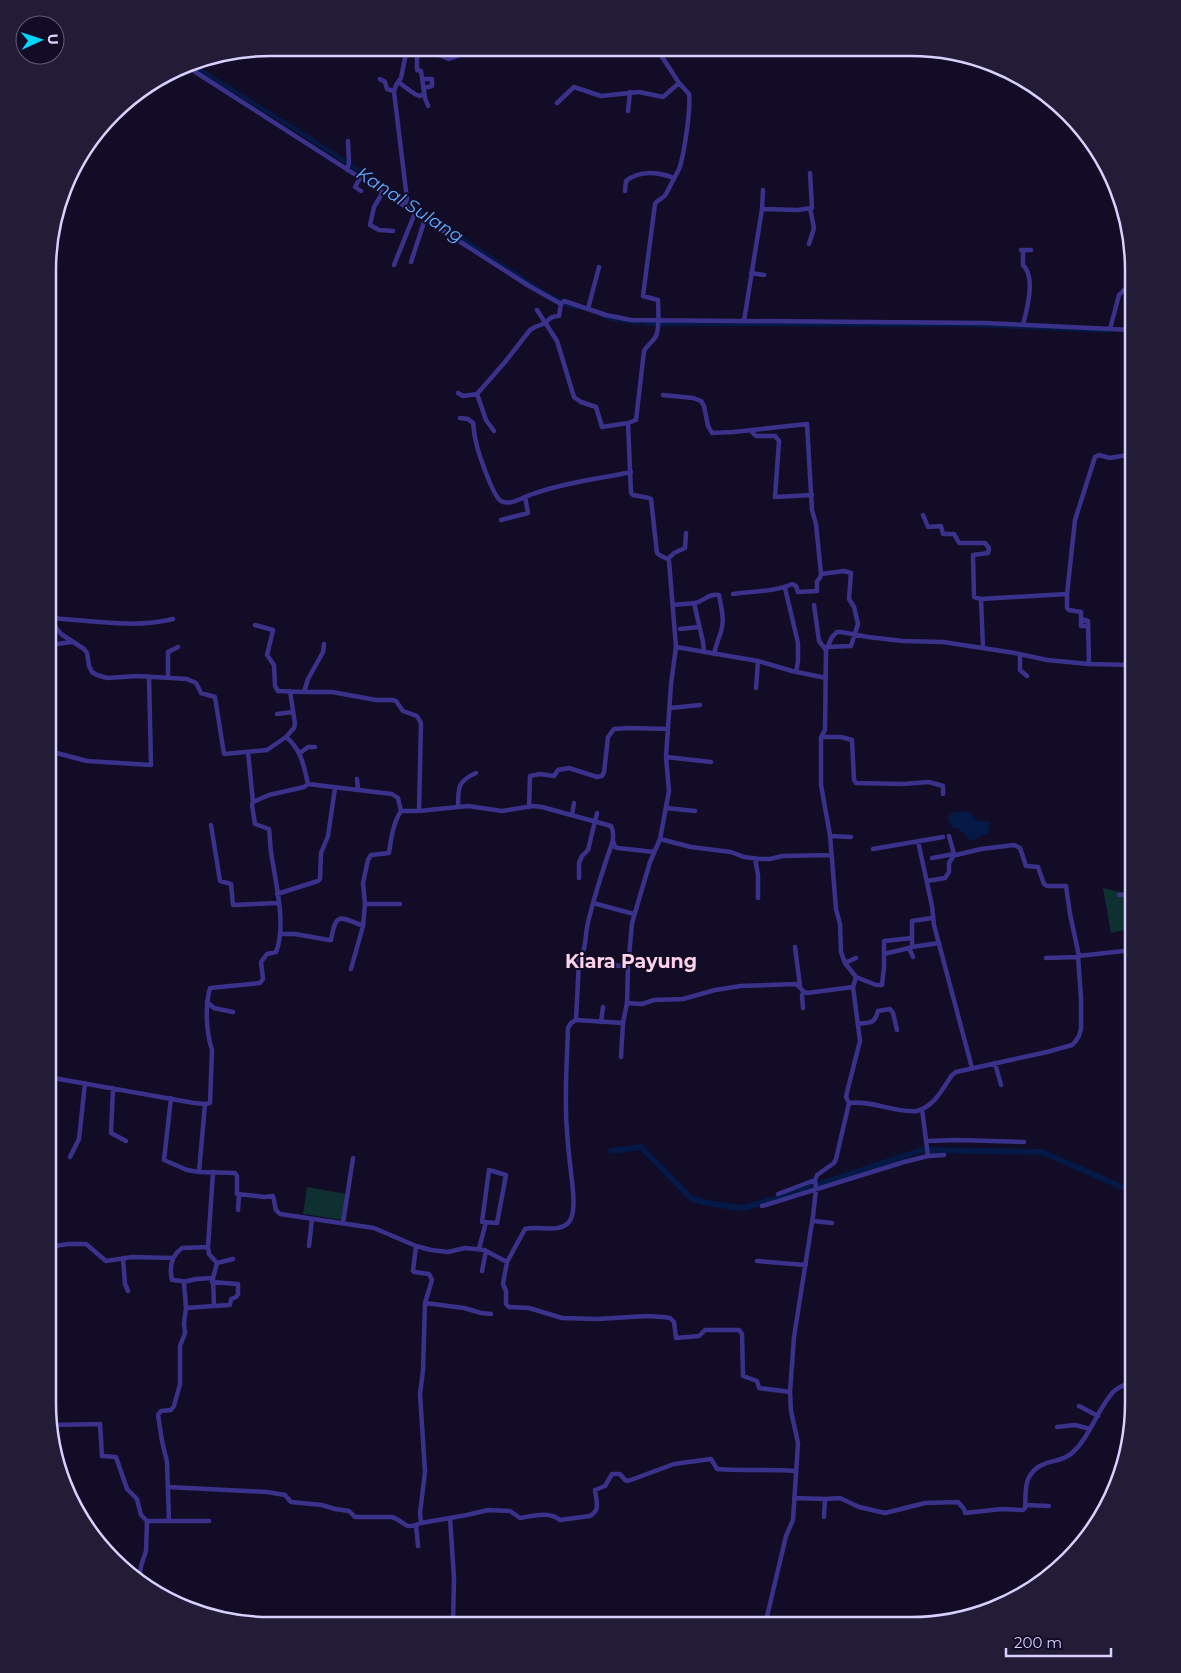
<svg xmlns="http://www.w3.org/2000/svg" width="1181" height="1673" font-family="Montserrat,sans-serif">
  <rect width="100%" height="100%" fill="#120c26"/>
  <path fill="#0e3030" d="M1103 888 1129 894 1133 893V928L1111 933Z
    M307 1187 346 1194 343 1220 303 1214Z"/>
  <path fill="#041946" d="M964 811 970 813C978 822 977 821 989 821V832L987 835 984 834 978 838H976L973 841H970C965 834 961 828 952 828L948 817 952 813Z"/>
  <g fill="none" stroke-linecap="round" stroke-linejoin="round">
    <path stroke="#041946" stroke-width="4" d="M191 64 314 141 540 290 565 304 577 308
      M601 315 612 319 639 323
      M645 324 970 325 1110 331"/>
    <path stroke="#041946" stroke-width="6" d="M611 1151 641 1147 692 1199 712 1204 743 1208 771 1200 922 1150 1042 1152 1133 1192"/>
    <path stroke="#3a328a" stroke-width="4.5" d="M186 66 529 286 561 304
      M380 79 385 82 387 89 394 91
      M398 82C405 86 413 95 420 96L424 94
      M423 88 432 86V79H424
      M557 103 574 87 601 96 639 92 663 97 679 83
      M428 106 425 98 421 71 417 70V56C426 51 440 54 449 59L460 55
      M628 111 630 92
      M347 170 349 162 348 141
      M360 178 355 187 361 191
      M625 191 626 181C639 170 658 172 674 178
      M383 192 374 207 370 225 379 230 393 231
      M404 206 407 199 394 92 396 85 401 78 407 48
      M762 209 797 210 812 208 810 173
      M809 244 814 228 810 208
      M411 262 425 219
      M394 265 415 213
      M751 273 764 275
      M588 309 599 267
      M537 310 557 341 574 397 581 402 596 407 602 427 628 423 636 420 644 351C647 345 653 342 656 336 660 328 658 308 658 300L643 296 655 204C658 198 663 200 666 194 670 186 675 177 679 169 684 156 691 108 689 94L679 83 657 49
      M744 321 762 209 763 190
      M1023 325C1027 309 1036 277 1023 265V252L1021 250H1031
      M1110 329 1119 295 1127 287 1133 286
      M458 393 463 396 477 394 505 362 530 330 535 327 546 323C549 317 554 316 559 316L561 304 564 301 606 315 631 320 985 323 1133 330
      M477 394 486 420 494 431
      M663 395 693 398 701 401 704 406 708 426 712 433 733 432 807 424 812 510 816 524 821 574 820 578 817 581V591L798 592 796 586 792 584C774 592 753 591 733 594
      M460 418 468 419 473 423C474 429 474 435 476 442 478 452 493 497 501 501 510 506 521 498 530 495 562 483 598 479 631 472
      M628 423 631 493 633 495 649 498 651 499 657 553 661 556 668 559 669 561 676 647 671 684 666 757 669 791 660 839 650 862 632 923 628 967 627 1003 623 1023 576 1020 571 1023 568 1028C567 1062 564 1097 567 1131 568 1148 570 1164 572 1181 573 1192 576 1213 569 1222 559 1234 538 1225 525 1229L507 1262 503 1284 506 1291V1304L509 1307 529 1308 562 1318 598 1319 646 1316 663 1317 670 1318 674 1322 676 1338 699 1336 705 1330H739L742 1334 743 1376 757 1381 759 1388 790 1392
      M754 430 752 432 756 436H775L779 441 775 497 812 495
      M923 515 928 527 941 526 943 534H954L959 543H985L989 548 988 553 973 555 974 597 981 599
      M501 520 528 513 525 497
      M668 559 674 553 685 548 686 533
      M821 574 844 571 851 573 849 599 854 607 858 624 851 646 827 647
      M785 588 798 643V661L796 672
      M694 603 703 642 704 652
      M673 605C680 604 688 604 695 603 704 601 709 593 719 595 721 607 725 620 721 631 719 639 716 644 714 654
      M814 605 819 641 826 650
      M49 618 61 634 84 649 87 653 89 666 92 672 97 675 107 678 138 676 187 679 196 683 201 693 215 697 224 754 267 750 286 737
      M49 618C90 620 133 629 173 619
      M1081 619V626H1088
      M255 625 273 630 267 655 274 665 275 686 278 691 304 692 308 679 323 652 324 644
      M680 629 699 627
      M49 645 72 642
      M676 647 758 661 792 671 826 678
      M983 648 981 599 1067 594
      M1020 654V670L1027 676
      M1089 664 1088 621 1081 619V612L1069 610 1067 608V594L1075 520 1095 457 1099 455 1110 458 1133 454
      M168 678V652L178 647
      M756 688 758 661
      M290 691 295 724 294 728 286 737C301 749 304 766 308 784L392 794 398 798 401 811C393 823 391 839 389 853L371 855 368 860 363 883 365 904 363 926 351 969
      M304 692H332L376 700H392L396 701 403 711 417 716 421 723 419 811
      M670 708 700 705
      M277 714 293 712
      M49 716 51 714 49 705
      M821 737H841L852 740 854 780 856 783 902 784 929 782 943 786V794
      M49 751 87 761 151 765 149 677
      M248 752 253 802
      M300 753 308 747H315
      M666 757 711 762
      M357 779 358 789
      M458 806C458 787 458 781 476 773
      M529 807 530 776 540 774 554 776 558 770 569 768 597 777 602 776 604 772 608 737 614 729 629 728 668 729
      M666 808 695 811
      M401 811H419L468 806 502 811 533 806 542 807 611 826C616 836 611 846 608 855 600 879 592 903 587 927 585 939 586 950 579 960L576 1020
      M572 815 574 803
      M211 825 220 881 231 884 233 905 278 903
      M830 836 851 837
      M949 836 954 854 956 855 981 849 1014 845 1020 848 1026 866 1038 867 1044 884 1047 886H1066L1070 914 1079 956
      M660 839 691 847 731 852 744 857 760 859H770L782 856 832 855
      M613 841 615 847 618 848 654 852
      M918 841 932 906 934 925 972 1068
      M873 849 943 837
      M755 858 758 875V898
      M932 858 954 854
      M579 878V863L582 856 588 850 597 813
      M927 881 945 878 949 872V863L954 855
      M277 894 318 881 320 879 321 853 328 836 335 788
      M1119 895 1133 894
      M593 903 634 914
      M365 904H400
      M280 934H295L329 940H331C336 912 339 916 363 926
      M795 947 800 986
      M912 947 939 943
      M884 954 909 948
      M913 957 909 948 912 947V921L932 918
      M1046 958 1078 957
      M568 959 628 967
      M845 963 856 958
      M856 977 876 985H882L884 967V941L912 938
      M207 1002 214 1008 233 1012
      M627 1003 642 1004 654 1000 683 999 715 990 741 986 795 984C801 986 801 992 807 993L853 987
      M803 1008 802 995 804 992
      M601 1022 603 1007
      M858 1024C870 1022 875 1024 878 1011L890 1009 893 1013 897 1030
      M621 1057 623 1023
      M995 1063 1001 1085
      M48 1077 194 1103 205 1104 210 1103 212 1050C206 1032 205 1006 210 988L260 983 263 979 261 962 267 954 276 952C287 926 275 880 271 852 270 844 270 836 269 829L255 824 252 805 253 802 269 795 304 787 308 784
      M113 1088 111 1133 126 1141
      M171 1098 164 1160 187 1170 199 1172
      M849 1103 846 1097 847 1092 860 1041 853 987 856 977 845 963 841 952 840 924 836 909 830 835 821 785V737L825 730 826 650 832 637 837 632H841L868 637 903 641 943 642 1015 653 1047 660 1089 664 1133 665
      M205 1104 199 1172 235 1173 237 1176V1194L265 1197 273 1196 276 1210 280 1214 374 1228 416 1246 431 1250 448 1252 465 1248 485 1250 486 1251 482 1271
      M922 1109 928 1156
      M927 1141 957 1140 1024 1142
      M70 1157 79 1139 85 1083
      M489 1170 506 1175 497 1223 482 1222Z
      M778 1194 815 1180
      M762 1206 904 1162 928 1156 944 1155
      M238 1210 239 1195
      M813 1221 832 1223
      M343 1223 353 1158
      M309 1246 312 1219
      M416 1246 413 1271 414 1272 429 1274 432 1280 425 1303
      M48 1247 68 1244H86L106 1261 132 1257 172 1258
      M479 1249 486 1222
      M486 1251 507 1262
      M123 1258 125 1284 128 1291
      M757 1261 806 1265
      M217 1263 233 1259
      M183 1282 196 1279 213 1278
      M212 1282 238 1284V1294L236 1297 231 1299 230 1305 214 1306
      M186 1308 214 1306 213 1278 217 1263 209 1254 208 1247
      M491 1314 481 1313 464 1308 425 1303 423 1370 420 1394 425 1472 420 1513 421 1523 467 1515 488 1510 510 1511 520 1518C533 1516 549 1511 560 1520L590 1516C601 1510 596 1500 595 1490L605 1486 612 1474H620L625 1480 628 1481 674 1464 711 1459 717 1469C743 1471 769 1469 795 1471
      M48 1363 51 1349 48 1329
      M48 1373V1404
      M1079 1406 1098 1416
      M52 1425 100 1424 102 1456 116 1457 127 1489 137 1499 141 1515 147 1521
      M1057 1427 1075 1425 1090 1429
      M168 1487 267 1492 285 1495 291 1502 322 1505 335 1509 349 1511 355 1517H392C406 1521 402 1531 421 1523
      M794 1498 825 1499 840 1498 859 1507 885 1513 925 1503 958 1502 964 1509 965 1513 1002 1509 1023 1510 1025 1508C1026 1498 1024 1486 1029 1477 1041 1457 1059 1465 1072 1453 1090 1437 1097 1410 1113 1392 1118 1387 1127 1384 1133 1381
      M1025 1505 1049 1506
      M824 1517 825 1499
      M450 1518 454 1578 453 1624
      M169 1521 167 1462 162 1441 158 1415 161 1411 171 1410 174 1406 180 1384V1346L185 1333 184 1323 186 1308 184 1283 182 1281 172 1280C169 1267 171 1256 182 1248L208 1247 213 1172
      M416 1525 418 1546
      M139 1582 141 1566 146 1551 147 1521H209
      M765 1625 786 1536 793 1520 798 1443 791 1411 790 1392 794 1337 813 1216 816 1189 815 1180 817 1175 834 1163 836 1159 849 1103C872 1100 894 1113 917 1111 935 1106 943 1088 952 1075L956 1072 1047 1052 1072 1045 1075 1042 1079 1036 1081 1029V998L1078 956 1133 950"/>
  </g>
  <g text-anchor="middle" stroke-width="4" stroke-linejoin="round" paint-order="stroke">
    <g font-size="18" font-style="italic" fill="#5eacff" stroke="#120c26">
      <text transform="translate(410 205) rotate(33)" y="6">Kanal Sulang</text>
    </g>
    <g font-size="19" font-weight="bold" fill="#ffd2ec" stroke="#120c26">
      <text x="631" y="968">Kiara Payung</text>
    </g>
  </g>
  <path d="M0 0H1181V1673H0ZM270 56H911A214 214 0 0 1 1125 270V1403A214 214 0 0 1 911 1617H270A214 214 0 0 1 56 1403V270A214 214 0 0 1 270 56Z" fill="#221c37" fill-rule="evenodd"/>
  <path fill="none" stroke="#d8d0ff" stroke-width="2.5" d="M270 56H911A214 214 0 0 1 1125 270V1403A214 214 0 0 1 911 1617H270A214 214 0 0 1 56 1403V270A214 214 0 0 1 270 56Z"/>
  <g transform="translate(40 40) rotate(87)"><circle r="24" fill="#120c26" stroke="#615a7d"/>
  <path d="M0-4L9 19L0 12L-9 19Z" fill="#00d5fb"/>
  <text y="-8" font-size="14" font-weight="bold" text-anchor="middle" fill="#d8d0ff">U</text>
  </g>
  <path d="M1006 1648v8h105v-8" fill="none" stroke="#d8d0ff" stroke-width="2.5"/>
  <text x="1014" y="1648" font-size="15" fill="#d8d0ff" stroke="#120c26" stroke-width="4" paint-order="stroke">200 m</text>
</svg>
